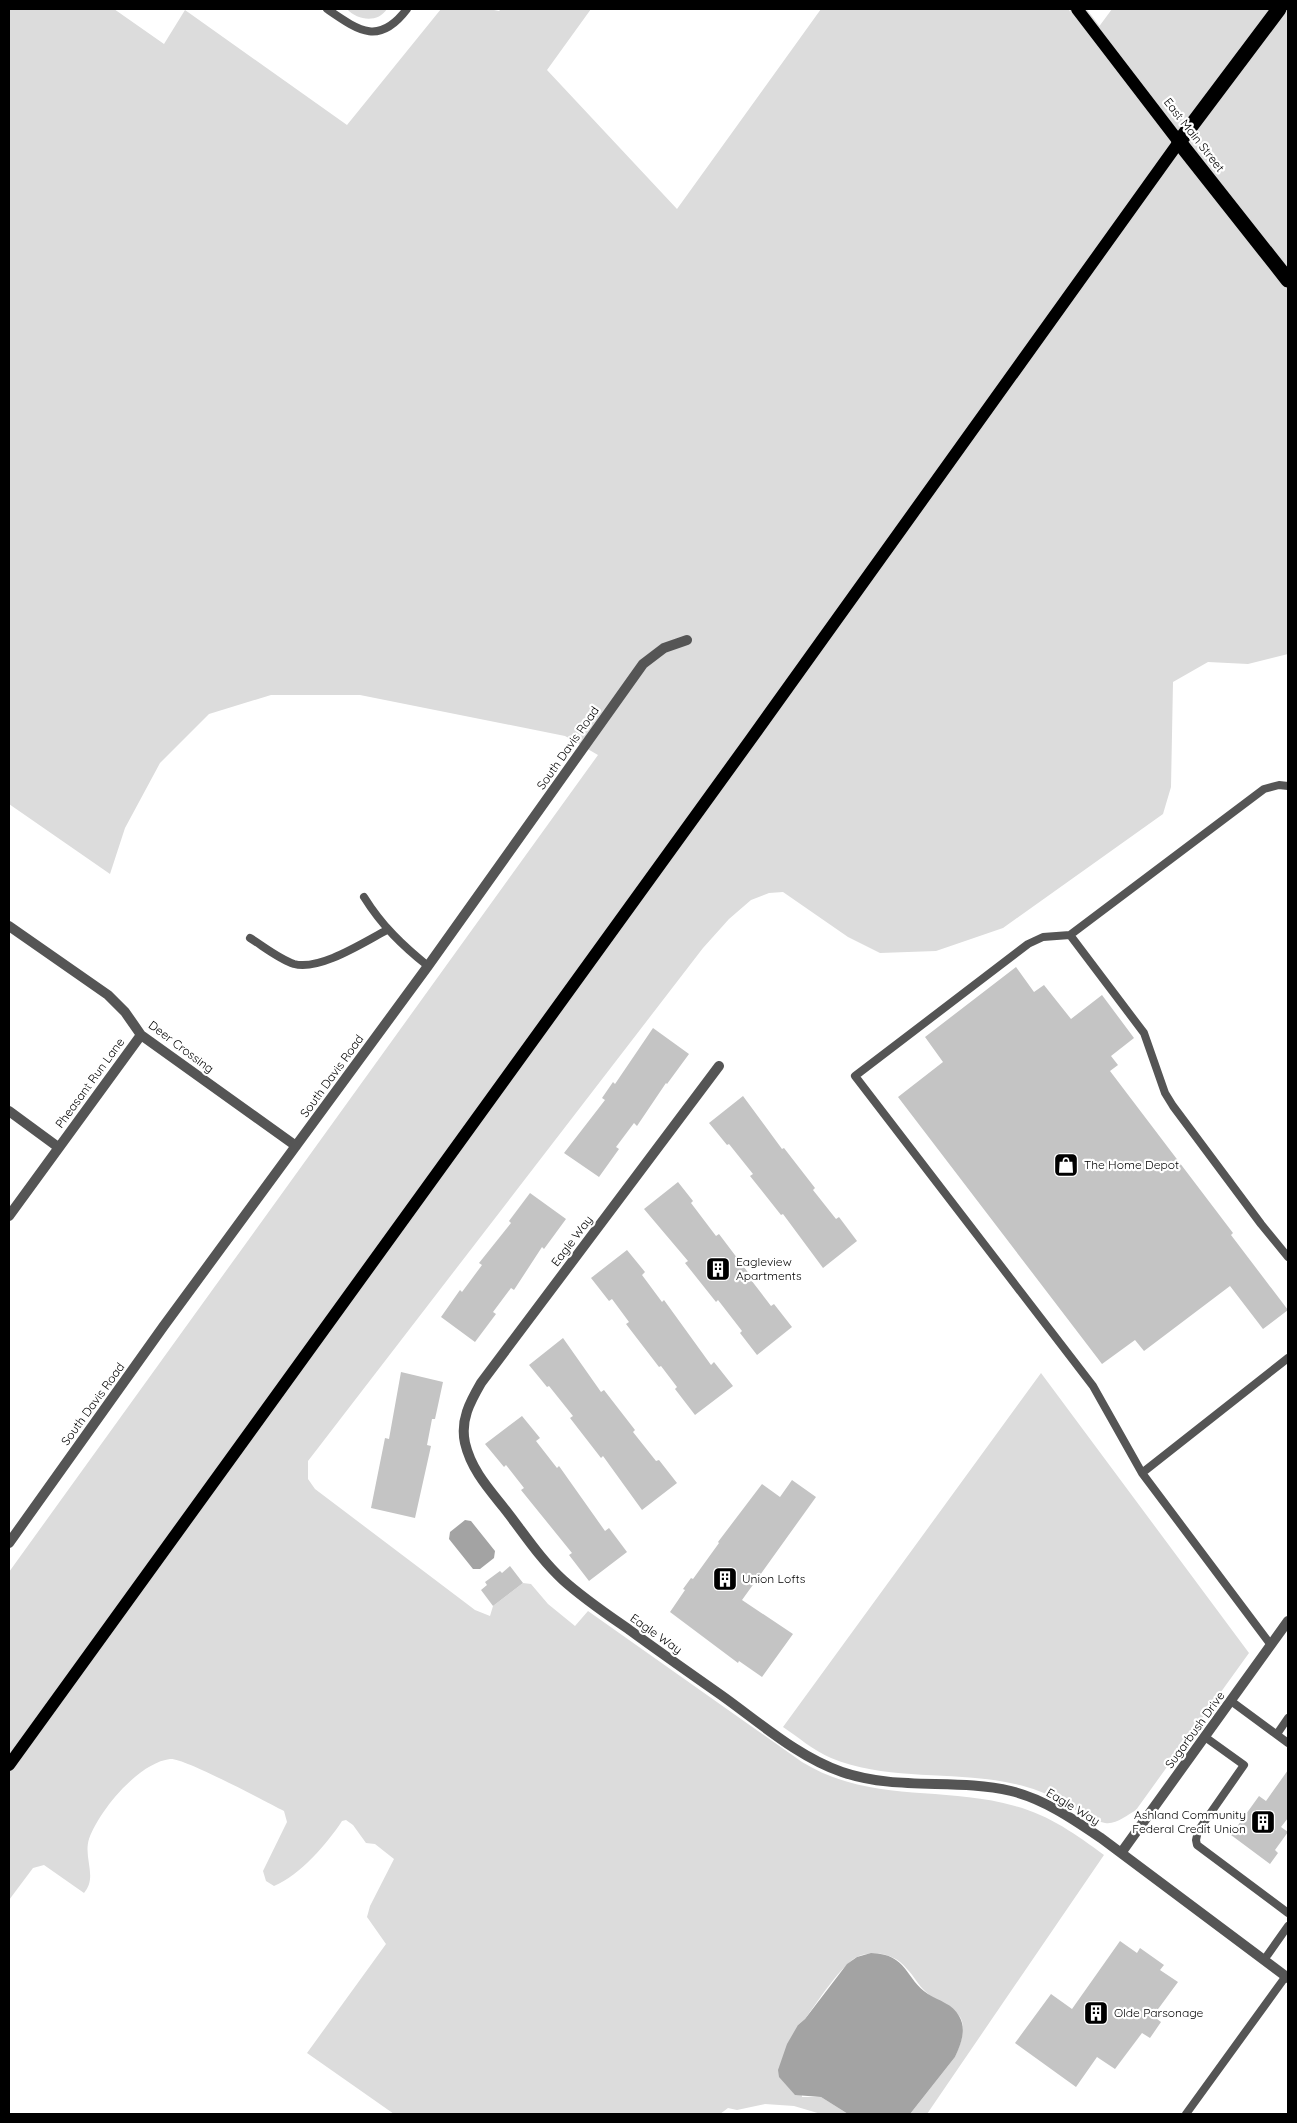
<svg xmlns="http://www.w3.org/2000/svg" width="1297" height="2123" font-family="Quicksand,sans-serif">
  <rect width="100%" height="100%" fill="#fff"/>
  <path fill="#dcdcdc" d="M9 9H114L164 44 185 10 347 125 441 9H489L499 11 501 9H591L547 70 677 209 821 9H1068L1172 143 779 694 9 1758V1572L598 755 565 736 360 695H271L209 714 160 763 125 828 110 874 9 804Z
    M347 9H387C378 23 358 21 347 9Z
    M1112 9H1271L1178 134 1098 28Z
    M1284 9H1288V272L1185 142Z
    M1179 150 1288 288V654L1248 664 1208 662 1173 682 1171 787 1163 814 1003 928 936 951 880 953 848 937 783 892 769 893 751 900 729 919 703 948 308 1461V1479L315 1489 475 1610 490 1616 493 1606 523 1583 531 1584 548 1604 575 1626 588 1611 802 1762C871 1804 941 1785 1015 1806 1049 1815 1077 1835 1104 1855L927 2114H910L955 2057C960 2045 967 2029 960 2017 953 2006 935 2001 926 1992 918 1985 914 1976 907 1969 895 1954 876 1950 859 1956 843 1962 816 2004 805 2019L798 2025 802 2097H821L848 2114H821L794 2106 765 2104 737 2110 728 2108 720 2114H394L307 2053 386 1944 367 1917 370 1906 394 1859 375 1844 366 1843 353 1825 346 1820 342 1821C327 1844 300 1875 274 1886L266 1881 263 1871 287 1822 284 1811C266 1802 183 1757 170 1759 138 1763 99 1811 89 1839 83 1858 98 1877 84 1893L44 1865 33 1868 9 1900V1772Z
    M1041 1373 1249 1653 1136 1810C1127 1815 1116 1825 1105 1823 1089 1820 1075 1809 1061 1801 1048 1794 1030 1787 1015 1784 954 1770 890 1782 831 1758 814 1751 798 1737 783 1727Z"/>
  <path fill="#a3a3a3" d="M465 1520 471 1521 495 1551 494 1558 480 1569H473L449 1539 450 1532Z
    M871 1953C908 1954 905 1979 928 1994 939 2001 953 2004 959 2016 967 2029 961 2044 955 2057L910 2114H848L821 2097 795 2095 779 2077 778 2070 787 2044 798 2025 805 2019 847 1964 857 1957Z"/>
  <path fill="#c4c4c4" d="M1016 967 1034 992 1044 985 1071 1019 1102 995 1134 1038 1111 1056 1118 1065 1110 1071 1233 1233 1231 1235 1288 1310 1263 1329 1230 1286 1144 1351 1135 1340 1102 1364 898 1097 943 1062 925 1037Z
    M653 1028 689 1054 667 1084 666 1083 637 1126 634 1123 616 1147 619 1149 599 1177 564 1153 605 1100 602 1098 613 1082 615 1084Z
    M743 1096 782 1149 784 1148 815 1188 813 1190 836 1219 839 1217 857 1241 823 1268 783 1214 781 1215 750 1176 753 1174 729 1144 727 1145 709 1123Z
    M678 1182 693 1201 691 1203 716 1236 719 1234 750 1275 748 1276 771 1306 774 1304 792 1327 757 1355 740 1333 742 1331 718 1300 716 1302 685 1263 688 1261 644 1209Z
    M530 1193 566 1219 544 1249 542 1247 514 1290 511 1288 493 1312 496 1314 475 1342 441 1317 460 1290 462 1292 482 1265 479 1263 511 1223 509 1221Z
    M627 1250 645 1272 642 1275 662 1302 664 1300 711 1365 714 1362 733 1386 695 1415 675 1389 677 1387 661 1366 659 1367 626 1324 629 1322 612 1299 609 1301 591 1278Z
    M563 1338 601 1392 604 1390 635 1430 633 1432 656 1461 659 1460 677 1483 642 1510 603 1456 601 1458 570 1418 573 1416 549 1386 547 1387 529 1365Z
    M401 1372 443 1382 435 1419H432L427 1445 431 1446 415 1518 371 1508 385 1438 389 1439Z
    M522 1416 540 1438 536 1441 557 1468 559 1466 605 1531 609 1528 627 1552 589 1581 569 1555 572 1553 521 1490 524 1488 506 1465 504 1467 485 1444Z
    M792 1480 816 1497 742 1600 793 1634 762 1677 739 1661 738 1663 670 1612 685 1590 683 1589 691 1578 693 1579 719 1543 718 1542 762 1484 780 1497Z
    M510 1566 523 1583 493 1606 481 1590 487 1585 485 1582 500 1571 502 1573Z
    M1288 1770V1818L1281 1827 1288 1832 1275 1850 1278 1853 1270 1864 1231 1835 1259 1796 1266 1801Z
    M1120 1941 1137 1953 1140 1948 1164 1965 1160 1970 1178 1982 1153 2016 1161 2022 1150 2038 1142 2033 1115 2069 1097 2057 1076 2087 1015 2043 1051 1994 1072 2009Z"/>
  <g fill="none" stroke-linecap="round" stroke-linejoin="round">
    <defs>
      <path id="primary" d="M9 1765 751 739 1179 142 1077 9"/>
      <path id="highway" d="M1279 9 1179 142 1288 280"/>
    </defs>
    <use href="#primary" stroke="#dbdbdb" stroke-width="15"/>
    <use href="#highway" stroke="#dbdbdb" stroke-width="18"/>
    <path stroke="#555" stroke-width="8" d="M327 9C359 31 379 46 407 9
      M364 897C382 926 403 946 428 966
      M1070 935 1144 1033 1165 1093 1173 1106 1261 1224 1288 1257
      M250 938C263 946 279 959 294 964 320 971 364 942 387 930
      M1142 1473 1288 1358
      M1271 1645 1142 1473 1093 1386 855 1076 1028 944 1043 937 1070 935 1264 789 1279 785 1288 786
      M1231 1701 1288 1743
      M1277 1734 1288 1718
      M1205 1737 1244 1765 1198 1831 1196 1840 1197 1845 1288 1913
      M1264 1960 1288 1926
      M1186 2114 1286 1976"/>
    <path stroke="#555" stroke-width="10" d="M9 926 108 995 125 1012 141 1035 296 1146
      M719 1066 481 1383C470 1402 460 1420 465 1443 471 1469 488 1488 504 1508 523 1532 540 1559 563 1580 584 1599 608 1615 631 1631 661 1653 691 1674 721 1695 759 1722 798 1757 842 1772 897 1791 956 1778 1011 1791 1044 1799 1073 1819 1101 1838L1288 1978
      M9 1111 58 1147
      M9 1216 141 1035
      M9 1543 163 1327 428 966 643 664 664 648 687 640
      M1121 1853 1288 1621"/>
    <use href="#primary" stroke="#000" stroke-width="12"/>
    <use href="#highway" stroke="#000" stroke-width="15"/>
  </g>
  <defs>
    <symbol id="shop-square" viewBox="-11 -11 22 22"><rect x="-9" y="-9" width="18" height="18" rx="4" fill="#000" stroke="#fff"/><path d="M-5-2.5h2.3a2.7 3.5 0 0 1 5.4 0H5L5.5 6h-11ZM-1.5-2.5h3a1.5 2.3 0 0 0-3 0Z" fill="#fff"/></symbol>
    <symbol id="building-square" viewBox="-11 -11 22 22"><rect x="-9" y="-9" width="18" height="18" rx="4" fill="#000" stroke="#fff"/><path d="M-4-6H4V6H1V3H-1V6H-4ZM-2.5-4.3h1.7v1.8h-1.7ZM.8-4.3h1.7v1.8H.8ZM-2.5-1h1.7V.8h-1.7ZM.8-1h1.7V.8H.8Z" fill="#fff"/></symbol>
  </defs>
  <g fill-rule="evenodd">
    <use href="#shop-square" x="1052" y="1151" width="28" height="28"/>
    <use href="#building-square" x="704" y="1255" width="28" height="28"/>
    <use href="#building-square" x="711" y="1565" width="28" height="28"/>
    <use href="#building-square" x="1249" y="1808" width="28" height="28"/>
    <use href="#building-square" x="1082" y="1999" width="28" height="28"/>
  </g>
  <g text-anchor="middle" stroke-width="4.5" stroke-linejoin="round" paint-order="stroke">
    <g font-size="12" fill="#000" stroke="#fff">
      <text transform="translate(1194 135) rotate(52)" y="4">East Main Street</text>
      <text transform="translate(568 748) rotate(-55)" y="4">South Davis Road</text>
      <text transform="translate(181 1047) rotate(37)" y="4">Deer Crossing</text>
      <text transform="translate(332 1076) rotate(-54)" y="4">South Davis Road</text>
      <text transform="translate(90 1083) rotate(-54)" y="4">Pheasant Run Lane</text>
      <text transform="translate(572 1241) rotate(-53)" y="4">Eagle Way</text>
      <text transform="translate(93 1404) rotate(-54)" y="4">South Davis Road</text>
      <text transform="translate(656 1634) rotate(35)" y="4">Eagle Way</text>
      <text transform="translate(1195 1730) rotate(-54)" y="4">Sugarbush Drive</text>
      <text transform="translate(1073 1807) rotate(31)" y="4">Eagle Way</text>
    </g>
    <g font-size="12" fill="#000" stroke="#fff" text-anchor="start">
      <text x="1084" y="1169">The Home Depot</text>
      <text x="736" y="1266">Eagleview<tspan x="736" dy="14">Apartments</tspan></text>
      <text x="742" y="1583">Union Lofts</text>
      <text x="1246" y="1819" text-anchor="end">Ashland Community<tspan x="1246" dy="14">Federal Credit Union</tspan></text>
      <text x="1114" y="2017">Olde Parsonage</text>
    </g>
  </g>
  <rect width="1297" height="2123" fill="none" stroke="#000000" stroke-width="20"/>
</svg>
